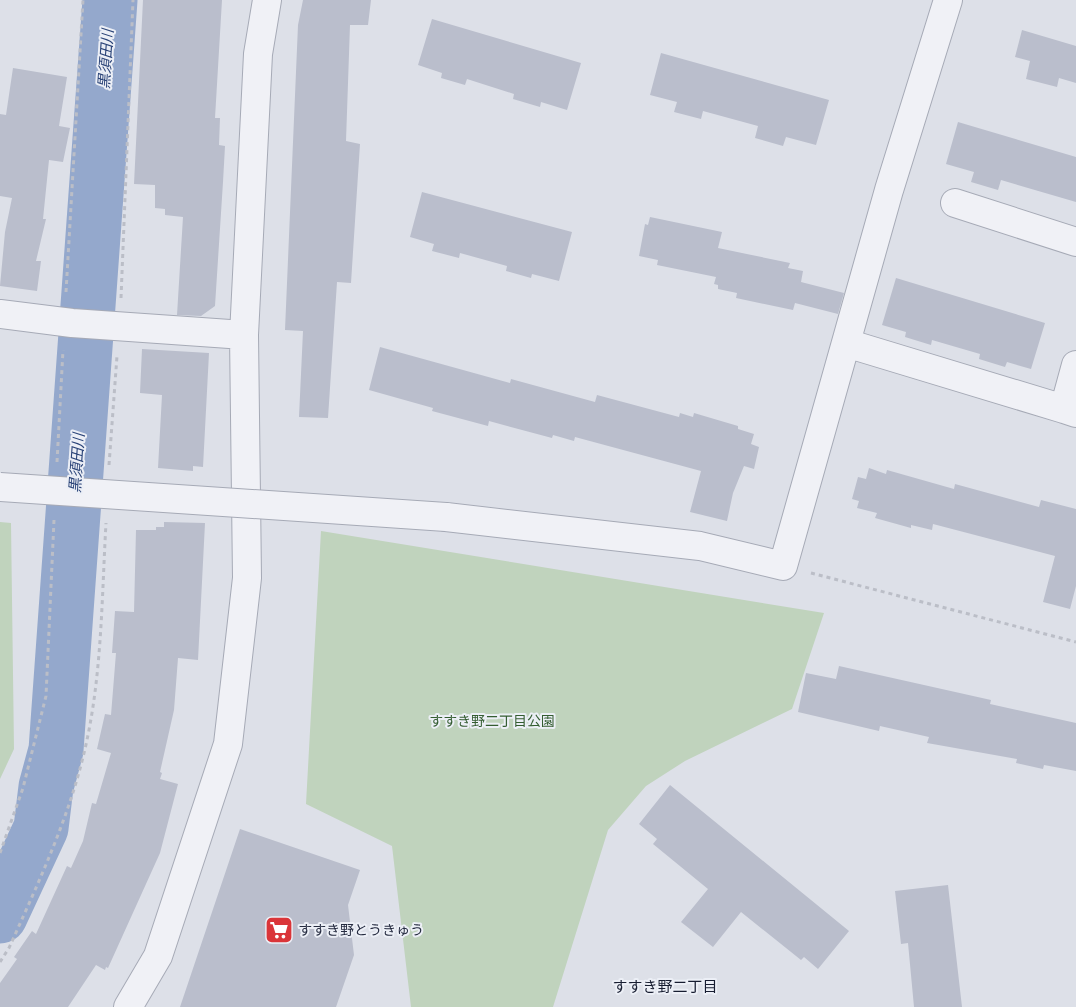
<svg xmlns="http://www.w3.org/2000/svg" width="1076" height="1007" font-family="Ubuntu,'Noto Sans JP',sans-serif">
  <rect width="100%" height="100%" fill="#dde0e8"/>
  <path fill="#c0d3bd" d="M0 522 11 523 14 749 0 779Z
    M321 531 824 613 792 709 685 761 646 786 608 830 553 1007H411L392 846 306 804Z"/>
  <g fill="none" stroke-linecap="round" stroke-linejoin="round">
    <path stroke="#94a8cc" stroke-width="55" d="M0 916 41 828 46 787 56 750 110 0"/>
  </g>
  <path fill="#babecc" d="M143 0H222L215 118H220L219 145 225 146 223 182 215 306 201 316 177 315 183 217 165 215V209L155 208V185L134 184Z
    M303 0H371L368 25H350L346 141 360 144 351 283 337 282 328 418 299 417 303 331 285 330 298 25Z
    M432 19 581 63 567 110 541 102 540 107 513 99 514 94 467 79 465 85 441 78 442 73 418 65Z
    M1022 30 1076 46V83L1059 78 1057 87 1026 79 1030 61 1015 57Z
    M661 53 829 100 816 145 786 137 783 146 755 138 758 126 703 111 701 119 674 112 677 102 650 95Z
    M13 68 67 77 59 126 70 128 63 162 49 160 43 219H46L36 261H41L37 291 0 286 5 232 12 198 0 196V114L6 115Z
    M958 122 1076 157V202L1001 180 998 190 971 182 974 172 946 164Z
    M422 192 572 232 559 281 532 274 531 278 506 271 507 266 460 253 459 258 432 251 434 244 410 237Z
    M650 217 722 232 718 248 790 263 788 268 803 271 801 282 844 293 838 314 795 303 793 310 736 298 737 293 718 289V285L714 284 716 277 657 265 658 260 639 256 645 224 648 225Z
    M896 278 1045 323 1031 369 1007 362 1005 367 979 359 980 354 932 340 931 345 905 337 906 332 882 325Z
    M380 347 510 383 511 379 595 402 597 395 679 417 680 413 693 417 694 413 738 426V429L754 434 751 444 759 447 754 469 744 466 733 493 727 521 690 512 701 471 575 437 574 441 553 435 552 438 489 421 488 426 432 411 433 408 369 390Z
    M142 349 209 353 203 467 193 466V471L158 468 162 395 140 393Z
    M869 468 886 474 887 470 954 489 955 484 1039 507 1041 500 1076 509V586L1070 609 1043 602 1055 556 933 524 932 530 911 525V528L875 518 877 513 857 508 859 501 852 499 858 477 866 479Z
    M164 522 205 523 198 660 178 658 174 710 160 772 162 773 160 779 178 784 160 853 108 968 106 967 105 970 96 965 68 1007H0V983L17 959 14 957 32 931 36 934 67 866 71 868 83 841 92 803 96 804 111 753 97 749 105 714 111 715 116 653H112L115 611 134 612 136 530H156V527H164Z
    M839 666 991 700 990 704 1076 723V771L1044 765 1043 769 1016 763 1017 759 927 743 929 737 880 726 879 731 798 712 806 673 836 679Z
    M670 785 849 931 818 969 804 957 801 960 741 912 713 947 681 922 708 889 653 844 657 839 639 824Z
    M240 829 360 870 348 905 354 955 336 1007H180Z
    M948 885 962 1007H914L908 943 901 944 895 891Z"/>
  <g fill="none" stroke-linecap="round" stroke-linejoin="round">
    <defs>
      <path id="minor" d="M955 203 1076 242
        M0 314 72 323 244 335
        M846 343 1064 409
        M1076 365 1064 409 1076 413
        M446 517 700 546 783 566 889 190 948 0
        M128 1007 158 956 228 744 247 578 244 335 258 54 267 0"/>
    </defs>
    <use href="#minor" stroke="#a6aab6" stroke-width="30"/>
    <path stroke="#bbbec7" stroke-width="3" stroke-dasharray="4 4" stroke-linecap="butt" d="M66 292 83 0
      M121 298 133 0
      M57 462 63 350
      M109 465 117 356
      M811 573 1076 642
      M0 853 23 788 46 696 54 520
      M0 962 9 948C40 879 73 810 88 735 102 666 102 593 106 523"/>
    <use href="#minor" stroke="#f0f1f6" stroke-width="28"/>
    <defs>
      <path id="minor-bridge" d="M0 487 446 517"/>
    </defs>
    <use href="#minor-bridge" stroke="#a6aab6" stroke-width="30" stroke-linecap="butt"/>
    <use href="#minor-bridge" stroke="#f0f1f6" stroke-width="28"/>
  </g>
  <defs>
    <symbol id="supermarket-square" viewBox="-11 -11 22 22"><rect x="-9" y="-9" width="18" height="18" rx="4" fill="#da3539" stroke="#eceff6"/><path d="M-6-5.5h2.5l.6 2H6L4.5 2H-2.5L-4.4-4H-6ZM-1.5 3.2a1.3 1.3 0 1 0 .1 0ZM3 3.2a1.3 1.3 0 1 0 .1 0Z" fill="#fff"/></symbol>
  </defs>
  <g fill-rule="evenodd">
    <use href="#supermarket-square" x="263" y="914" width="32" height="32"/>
  </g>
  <g text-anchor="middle" stroke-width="4" stroke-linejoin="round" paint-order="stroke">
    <g font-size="14" fill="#345d31" stroke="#eceff6">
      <text x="492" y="726">すすき野二丁目公園</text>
    </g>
    <g font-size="14" fill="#252b40" stroke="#eceff6" text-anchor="start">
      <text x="298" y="935">すすき野とうきゅう</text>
    </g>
    <g font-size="15" font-style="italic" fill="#2b4478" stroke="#eceff6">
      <text transform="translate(106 59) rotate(-86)" y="5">黒須田川</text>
      <text transform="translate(77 463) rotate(-86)" y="5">黒須田川</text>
    </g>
    <g font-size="15" fill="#171d31" stroke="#eceff6">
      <text x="665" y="992">すすき野二丁目</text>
    </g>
  </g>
</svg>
